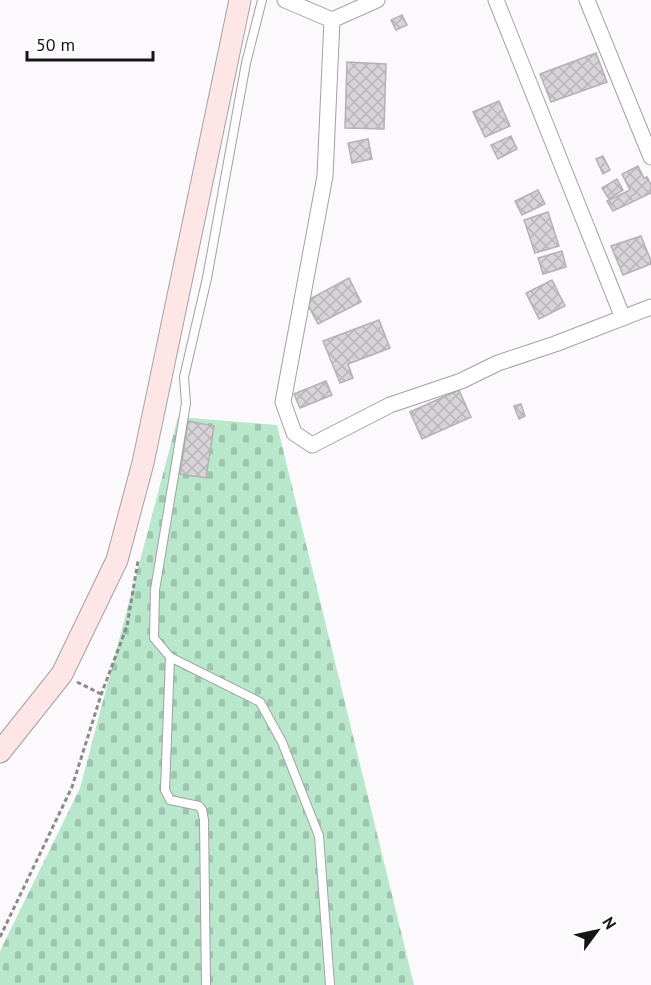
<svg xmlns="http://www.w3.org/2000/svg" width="651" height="985" font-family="'PT Sans',sans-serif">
  <defs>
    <pattern id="cemetery-stones" width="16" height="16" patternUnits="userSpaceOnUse" patternTransform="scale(1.5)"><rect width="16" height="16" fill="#b9e7cc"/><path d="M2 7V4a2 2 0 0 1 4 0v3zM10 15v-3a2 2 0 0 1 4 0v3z" fill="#9ec5ae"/></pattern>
    <pattern id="building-cross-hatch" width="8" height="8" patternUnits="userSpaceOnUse" patternTransform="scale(1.5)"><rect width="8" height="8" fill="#d6d4d6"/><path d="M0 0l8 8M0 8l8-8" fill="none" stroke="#b7b5b7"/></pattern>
  </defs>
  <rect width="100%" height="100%" fill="#fcf9fc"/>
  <path fill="url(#cemetery-stones)" d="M178 417 277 425 414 985H0V951L80 788Z"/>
  <path fill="url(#building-cross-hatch)" stroke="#b3b1b4" stroke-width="1.5" d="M402 15 407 25 396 30 391 20Z
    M596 53 607 82 551 102 540 74Z
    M347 62 386 64 384 129 345 128Z
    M499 101 510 126 485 137 473 112Z
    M511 136 517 149 498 159 491 145Z
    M368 139 372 159 352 163 348 143Z
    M603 156 610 170 603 174 596 159Z
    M638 166 644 178 647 177 651 185V193L613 211 607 201 630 190 622 174Z
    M617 179 623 190 609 199 602 188Z
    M538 190 545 204 522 215 515 201Z
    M548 212 559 246 535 253 524 220Z
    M641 236 651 261V264L623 275 611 246Z
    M562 251 566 267 543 274 538 258Z
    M349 278 361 302 318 324 306 301Z
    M552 280 565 306 539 319 526 293Z
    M379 320 390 348 348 364 353 378 340 383 323 341Z
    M326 381 332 395 300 408 294 394Z
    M459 390 471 417 422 439 410 412Z
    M521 404 525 416 519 419 514 406Z
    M188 421 214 426 206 478 180 474Z"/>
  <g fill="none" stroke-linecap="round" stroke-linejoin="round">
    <defs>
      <path id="lane" d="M262 0 246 63 207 278 184 377 186 403 155 590 154 638 170 657 260 702 282 742 319 836 330 985
        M170 657 165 790 170 800 199 806 202 810 204 820 206 985"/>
      <path id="street" d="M285 0 332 20 377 0
        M496 0 623 318
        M587 0 651 157
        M332 20 325 176 283 402 294 433 312 445 390 405 461 381 498 363 555 344 651 307"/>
      <path id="secondary" d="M0 752 62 674 117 560 143 463 240 0"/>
    </defs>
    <use href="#lane" stroke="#a3a1a4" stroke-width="10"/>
    <use href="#street" stroke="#a3a1a4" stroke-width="17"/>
    <use href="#secondary" stroke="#a3a1a4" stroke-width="23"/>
    <path stroke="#8a898b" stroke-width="3" stroke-dasharray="4.5 3" stroke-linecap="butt" d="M77 682 101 694
      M0 937 72 787 101 695 127 626 138 561"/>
    <use href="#lane" stroke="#fff" stroke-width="8"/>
    <use href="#street" stroke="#fff" stroke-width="15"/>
    <use href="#secondary" stroke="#fee6e6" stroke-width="21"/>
  </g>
  <g transform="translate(597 931) rotate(57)" stroke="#ffffff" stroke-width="4.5" paint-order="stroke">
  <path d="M0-4.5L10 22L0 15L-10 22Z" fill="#161617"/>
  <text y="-9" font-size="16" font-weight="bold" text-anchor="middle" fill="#161617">N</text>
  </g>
  <path d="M27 51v9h126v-9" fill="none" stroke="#161617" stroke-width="3"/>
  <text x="36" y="51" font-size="18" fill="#161617" stroke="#ffffff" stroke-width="4.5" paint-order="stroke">50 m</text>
</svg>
